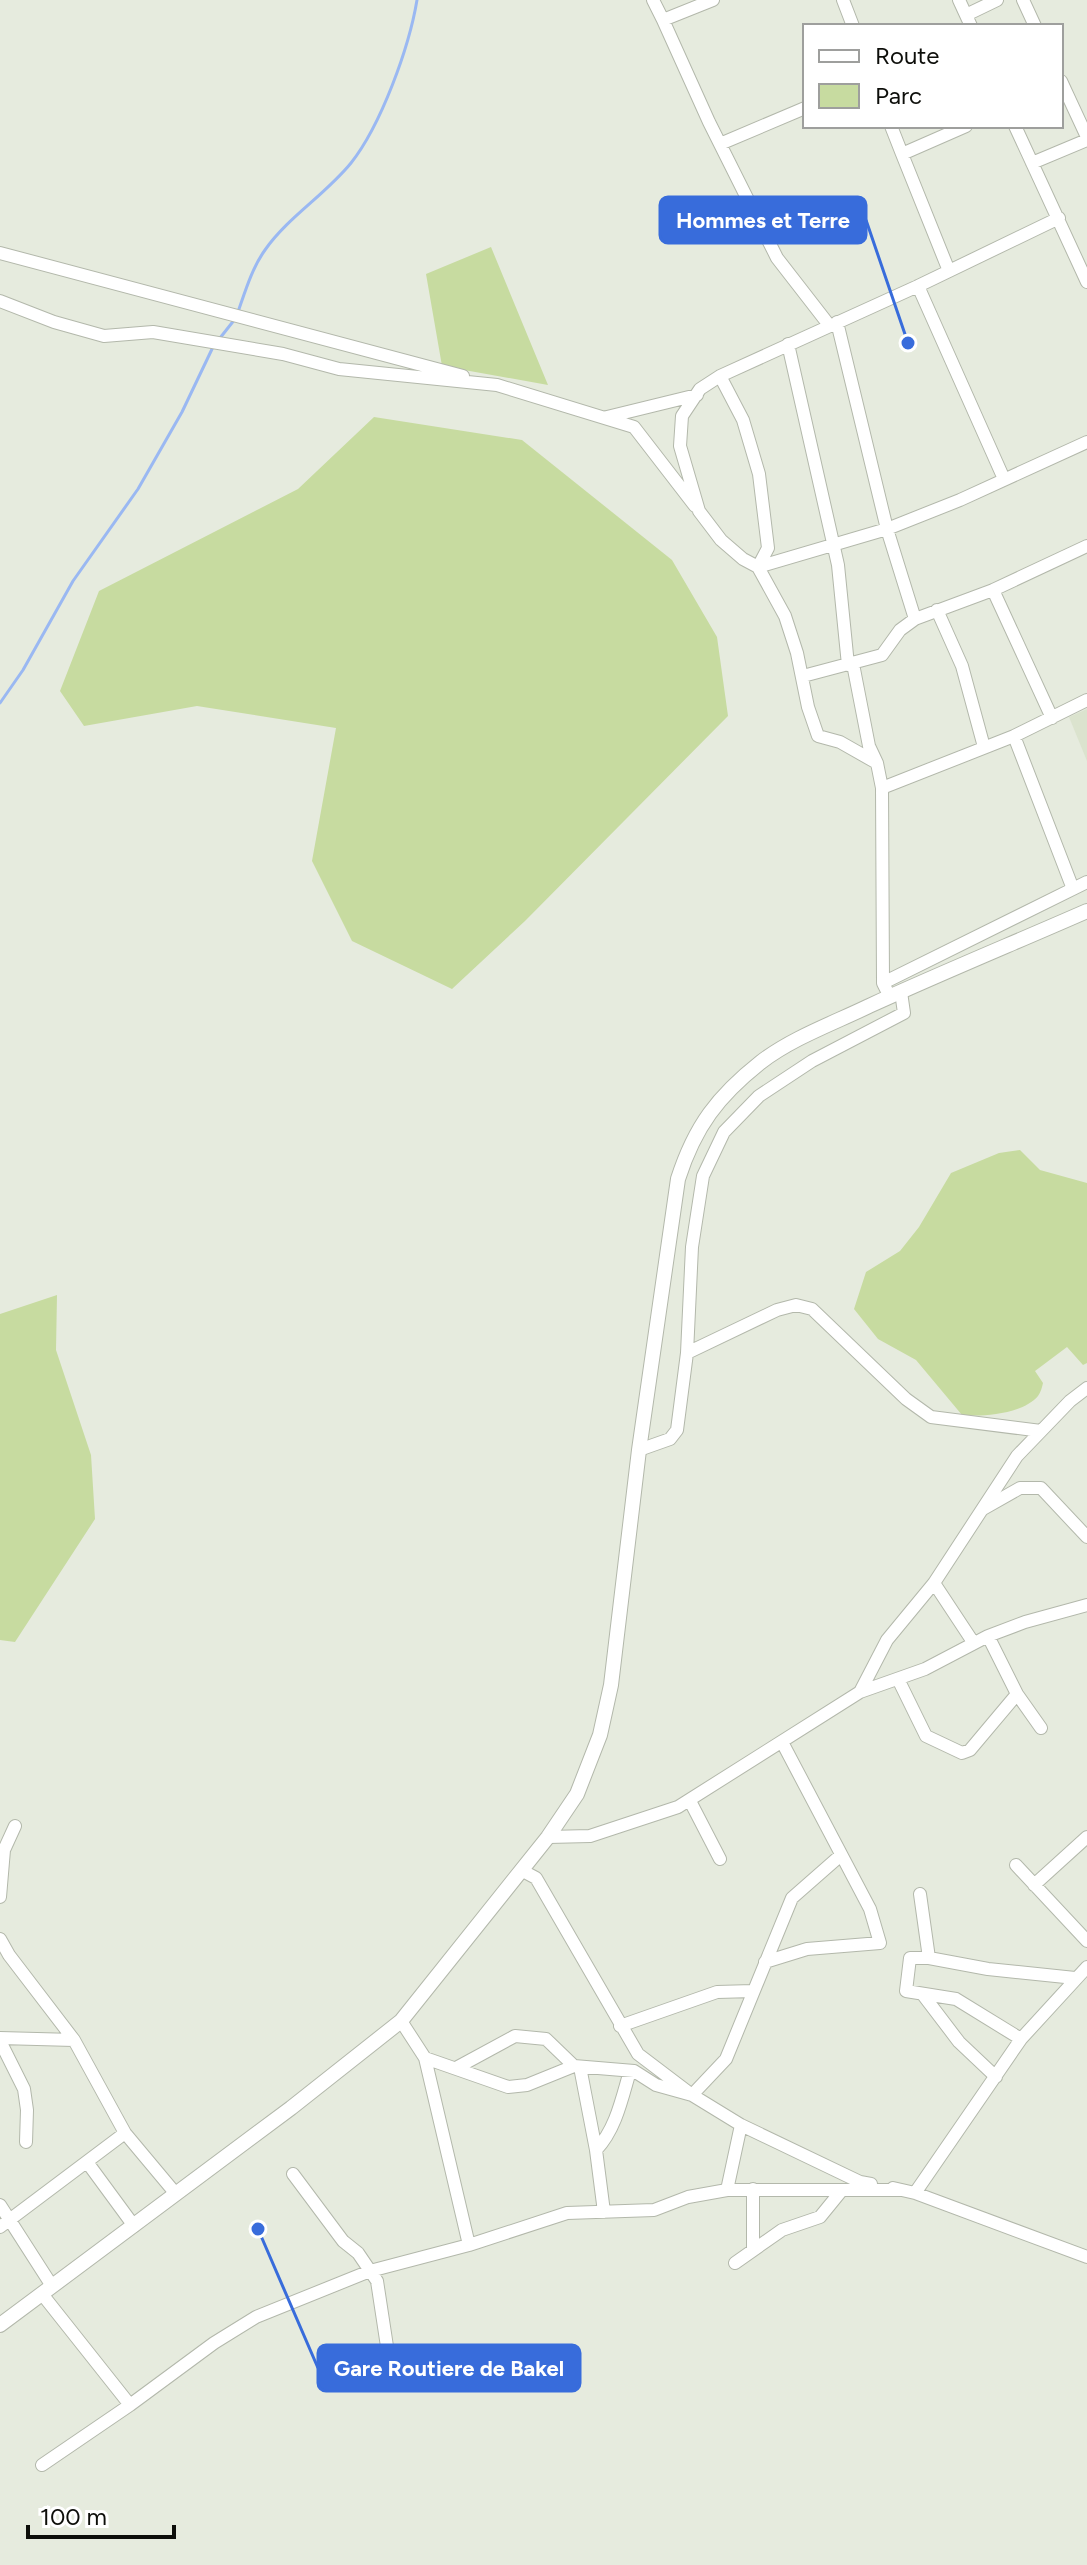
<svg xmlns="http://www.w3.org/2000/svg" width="1087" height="2565" font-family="Figtree,sans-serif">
  <rect width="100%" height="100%" fill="#e6ebde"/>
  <path fill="#dbe3ce" d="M1087 709V761L1069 717Z"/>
  <path fill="#c7dba0" d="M491 247 548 385 442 366 426 274Z
    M374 417 522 440 672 560 717 637 728 716 525 921 452 989 352 941 312 861 336 728 197 706 84 726 60 691 99 591 298 489Z
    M1020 1150 1040 1170 1087 1183V1363L1083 1365 1067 1347 1035 1371 1043 1383C1042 1387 1041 1392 1038 1396 1023 1414 983 1417 962 1415L916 1360 878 1339 854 1309 866 1272 900 1251 919 1227 951 1173 999 1153Z
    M57 1295 56 1350 91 1455 95 1519 15 1642 0 1640V1314Z"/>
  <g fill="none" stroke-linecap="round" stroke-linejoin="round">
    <path stroke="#9ab8f2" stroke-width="3" d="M238 312C245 292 252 268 265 250 288 217 325 195 351 163 381 125 409 48 417 0
      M220 338 235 319
      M0 703 23 670 73 581 138 489 182 412 213 347"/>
    <defs>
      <path id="minor" d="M653 0 663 20
        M713 0 663 20 709 122 777 258 829 325
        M843 0 853 26
        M959 0 971 26
        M1023 0 1035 26
        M966 15 997 0
        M1061 81 1087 137
        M891 126 902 154
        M1015 126 1087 282
        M720 144 805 108
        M1032 163 1087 140
        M0 253 463 376
        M949 271 902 154 966 126
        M918 286 1004 479
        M0 301 54 322 104 336 153 332 283 354 339 369 497 385 634 427 695 506
        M837 322 887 529 915 619
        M788 344 838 565 848 665
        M720 376 743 420 759 474 768 548 758 567
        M607 417 697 395
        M758 567 887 529 960 500 1087 442
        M993 590 1052 718
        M937 610 962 666 984 747
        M853 664 869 746 877 763 882 788 883 983 890 997
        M803 676 882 655 900 630 915 619 993 590 1087 546
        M1014 736 1073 889
        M877 763 840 742 818 736 808 707 797 653 785 616 758 567 743 559 721 540 699 511 680 446 682 416 700 389 720 376 918 286 1059 218
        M882 788 1014 736 1087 700
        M883 983 1087 882
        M687 1353 777 1310 796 1305 812 1309 906 1399 931 1417 1041 1431
        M639 1450 670 1439 677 1430 687 1353 692 1247 703 1176 724 1132 759 1096 812 1061 904 1013 901 992
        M983 1509 1020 1488H1041L1087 1537
        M934 1583 973 1642
        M988 1636 1017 1694 1041 1728
        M898 1679 926 1736 962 1753 970 1750 1017 1694
        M860 1692 887 1640 934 1583 1017 1456 1070 1401 1087 1388
        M690 1801 720 1859
        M548 1837 590 1836 678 1807 860 1692 925 1669 988 1636 1025 1622 1087 1605
        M1016 1865 1087 1941
        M521 1870 536 1878 638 2054 692 2095 741 2125 860 2182 871 2184
        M1034 1885 1087 1837
        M920 1894 929 1958 988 1969 1075 1978
        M0 1897 4 1850 15 1826
        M0 1939 9 1955 74 2040 125 2133 176 2194
        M929 1958H910L906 1991 956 1999 1021 2039
        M765 1962 807 1949 880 1943 870 1909 782 1742
        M924 1996 959 2042 996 2077
        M401 2021 425 2058 469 2245
        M620 2026 717 1992 753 1991
        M0 2038 74 2040
        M0 2041 24 2089 27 2110 26 2142
        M425 2058 508 2087 527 2085 574 2066 634 2071 656 2085 692 2095 726 2059 792 1898 841 1855
        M580 2067 596 2150 604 2212
        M456 2068 515 2036 546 2039 574 2066
        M596 2150C616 2129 622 2098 630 2071
        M87 2162 134 2226
        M293 2174 343 2241 358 2253 377 2281 390 2366
        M893 2188 915 2193 1087 2257
        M753 2189V2250
        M727 2190 741 2125
        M915 2193 1021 2039 1087 1967
        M0 2205 52 2286
        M0 2227 125 2133
        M735 2263 782 2230 820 2217 842 2190
        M42 2294 130 2405
        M42 2465 130 2405 214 2343 256 2317 370 2271 469 2245 567 2213 654 2210 688 2197 727 2190H901"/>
      <path id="major" d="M0 2325 291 2108 401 2021 548 1837 577 1794 600 1735 611 1685 639 1450 678 1179C695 1126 718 1096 761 1062 792 1038 834 1023 869 1006 941 973 1014 943 1087 911"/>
    </defs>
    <use href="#minor" stroke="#b3b8ab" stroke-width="14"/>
    <use href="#major" stroke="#b3b8ab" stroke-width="16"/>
    <use href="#minor" stroke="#fff" stroke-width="12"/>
    <use href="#major" stroke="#fff" stroke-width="14"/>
  </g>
  <path fill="none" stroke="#386cdb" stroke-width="3" d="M908 343L866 220M258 2229L318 2368"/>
  <g fill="#386cdb" stroke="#fff" stroke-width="3">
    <circle cx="908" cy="343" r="8"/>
    <circle cx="258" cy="2229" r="8"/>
  </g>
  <g fill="#386cdb" stroke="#386cdb" stroke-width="3">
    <rect x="660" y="197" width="206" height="46" rx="8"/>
    <rect x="318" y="2345" width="262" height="46" rx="8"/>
  </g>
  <g font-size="22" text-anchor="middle" font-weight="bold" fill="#fff">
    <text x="763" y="228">Hommes et Terre</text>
    <text x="449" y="2376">Gare Routiere de Bakel</text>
  </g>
  <rect x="803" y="24" width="260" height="104" fill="#ffffff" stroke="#9e9f9d" stroke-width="2"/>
  <rect x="819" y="50" width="40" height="12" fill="#ffffff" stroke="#9e9f9d" stroke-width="2"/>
  <text x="875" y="64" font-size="24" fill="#0d0e0a">Route</text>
  <rect x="819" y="84" width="40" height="24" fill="#c7dba0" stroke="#9e9f9d" stroke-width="2"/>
  <text x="875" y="104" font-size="24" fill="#0d0e0a">Parc</text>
  <path d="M28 2525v12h146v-12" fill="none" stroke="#0d0e0a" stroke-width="4"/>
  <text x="40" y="2525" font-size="24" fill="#0d0e0a" stroke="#ffffff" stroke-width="6" paint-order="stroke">100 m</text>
</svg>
